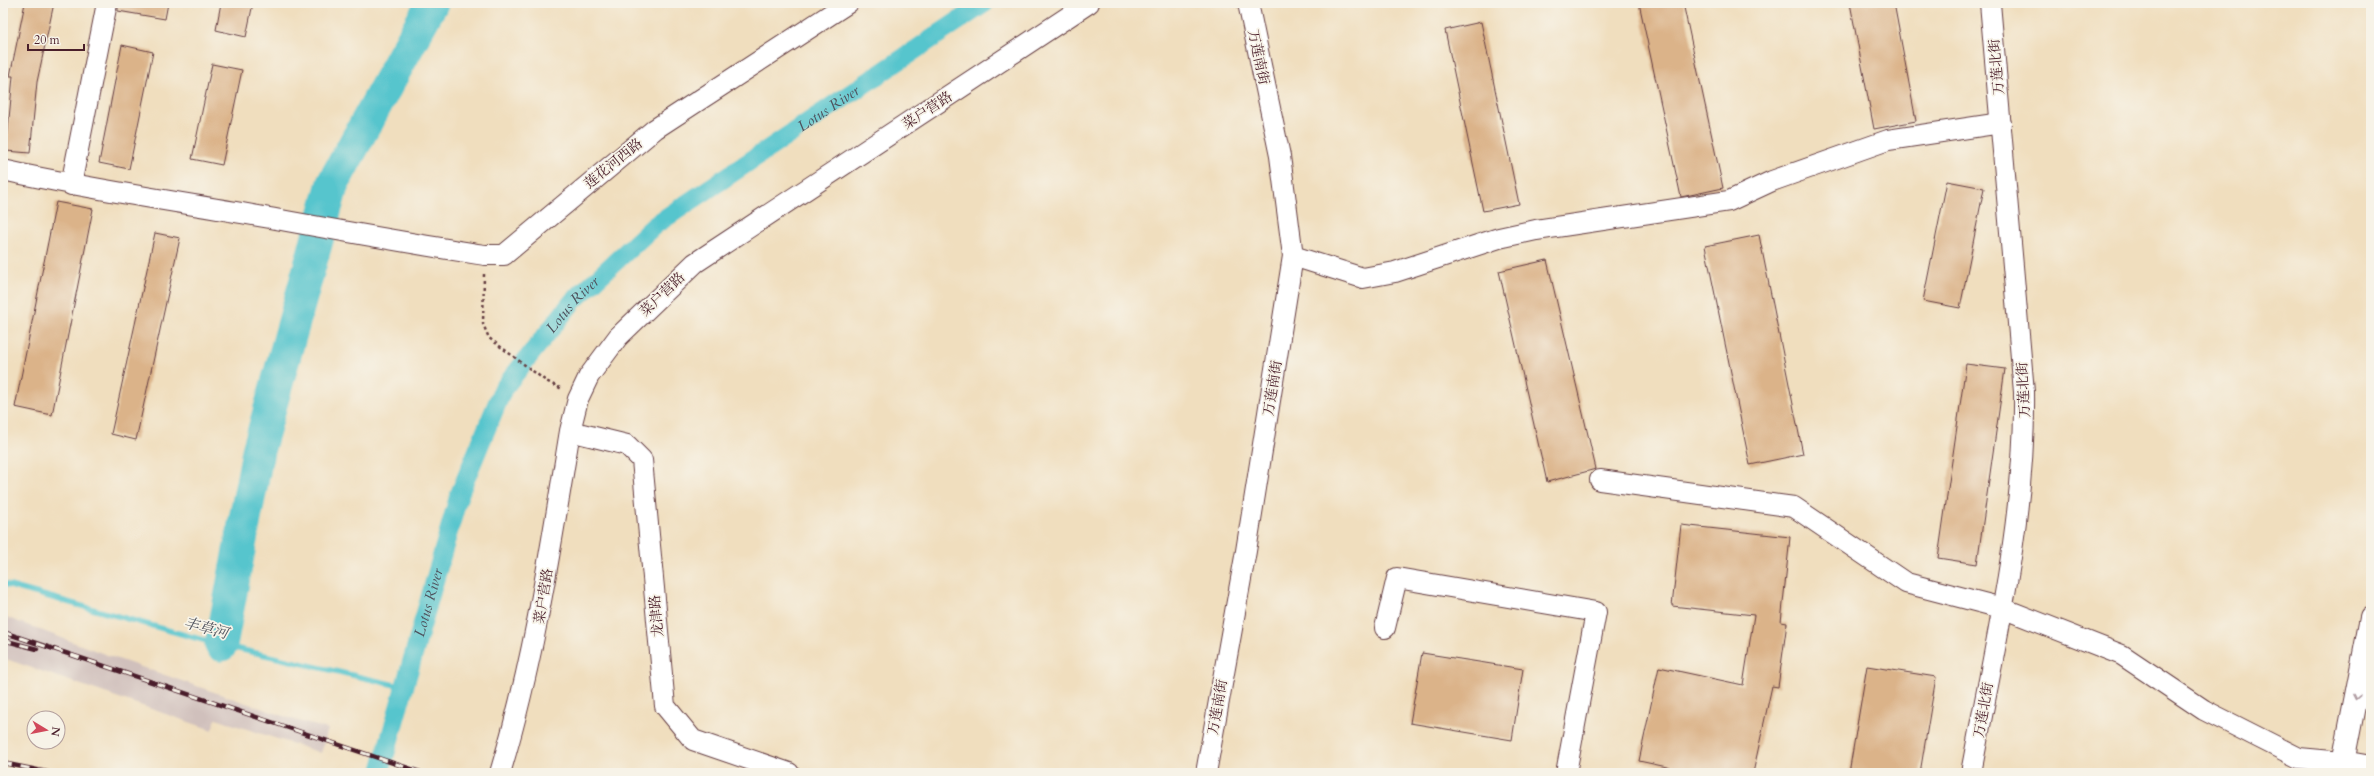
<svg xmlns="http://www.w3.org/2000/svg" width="2374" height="776" font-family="Cardo,'Noto Serif SC',serif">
  <rect width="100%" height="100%" fill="#f7f3e8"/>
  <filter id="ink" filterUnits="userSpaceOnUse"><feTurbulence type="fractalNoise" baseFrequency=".025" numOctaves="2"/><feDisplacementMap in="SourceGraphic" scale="8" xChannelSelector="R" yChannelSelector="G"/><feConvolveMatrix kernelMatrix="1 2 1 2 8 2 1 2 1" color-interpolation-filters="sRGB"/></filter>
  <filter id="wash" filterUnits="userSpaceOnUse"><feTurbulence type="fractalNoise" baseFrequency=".012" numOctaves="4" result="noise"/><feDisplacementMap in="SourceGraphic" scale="16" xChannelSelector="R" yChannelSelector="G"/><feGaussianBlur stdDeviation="0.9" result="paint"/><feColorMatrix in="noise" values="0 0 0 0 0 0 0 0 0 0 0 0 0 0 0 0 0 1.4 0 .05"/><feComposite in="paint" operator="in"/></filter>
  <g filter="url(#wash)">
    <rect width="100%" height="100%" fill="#f0debe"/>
    <path fill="#d0c0bc" d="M3 616 118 659 298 721 328 729 321 753 216 719 212 730 3 658Z"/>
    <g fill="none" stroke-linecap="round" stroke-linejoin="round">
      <path stroke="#57c5cd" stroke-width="5.5" d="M3 584 221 645 404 687"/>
      <path stroke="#57c5cd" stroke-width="19" id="s1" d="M380 773 459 495 503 389 573 301 655 225 985 3"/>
      <path stroke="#57c5cd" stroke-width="33" d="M221 645 258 451 333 183 432 3"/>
    </g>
    <g id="blocks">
      <path fill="#dbb389" d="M25 3H54L37 82 30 153 6 151 13 76H10Z
        M118 3H168L165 19 118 11Z
        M221 3H253L246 37 216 30Z
        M1639 3H1683L1723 188 1681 197Z
        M1850 3H1894L1916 121 1874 129Z
        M1481 22 1519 204 1483 211 1445 30Z
        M122 45 153 52 129 169 99 163Z
        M212 64 242 70 222 165 192 159Z
        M1947 181 1984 188 1960 308 1923 301Z
        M56 202 93 209 52 415 15 407Z
        M155 233 180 238 136 440 111 434Z
        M1759 235 1803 454 1750 465 1705 246Z
        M1547 260 1596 469 1547 482 1499 271Z
        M1966 364 2005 369 1977 564 1938 558Z
        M1681 525 1790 537 1781 622 1787 623 1778 687 1772 686 1753 773H1695L1639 761 1659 667 1743 685 1754 615 1672 606Z
        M1422 653 1523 669 1512 740 1410 723Z
        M1867 666 1936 677 1920 773H1849Z"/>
    </g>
  </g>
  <g filter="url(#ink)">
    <use href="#blocks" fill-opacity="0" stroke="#633c41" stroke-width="1"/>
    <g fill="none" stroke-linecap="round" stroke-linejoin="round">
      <defs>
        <path id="street" d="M3 170C92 190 181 202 270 218 342 231 413 244 485 255H504L655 129 848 3
          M71 185 107 3
          M1293 256 1363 278 1395 272 1499 238 1536 230 1729 201 1772 181 1888 140 2001 123
          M570 431 627 445 642 460 665 706 693 740 789 773
          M1600 480 1794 507 1906 583 2002 608 2122 655 2204 710 2299 758 2343 762
          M1385 628 1397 578 1596 612 1566 773
          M500 773C534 661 551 546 570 431L578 399 589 376 618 337 695 263 1089 3
          M1206 773 1246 551 1293 256 1280 156 1248 3
          M1971 773C1994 649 2026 518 2024 392L1990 3"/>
        <path id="secondary" d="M2343 762 2371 767
          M2341 773 2371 618"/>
      </defs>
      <use href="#street" stroke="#633c41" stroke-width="22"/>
      <use href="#secondary" stroke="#633c41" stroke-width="24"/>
      <path stroke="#633c41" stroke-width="2.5" stroke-dasharray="3 3" stroke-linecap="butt" d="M484 274 483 324 489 338 546 381 562 389"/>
      <use href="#street" stroke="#fff" stroke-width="20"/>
      <use href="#secondary" stroke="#fff" stroke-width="22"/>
      <defs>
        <path id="rail" d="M3 632 423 773
          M3 640 37 649
          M3 763 52 773"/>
      </defs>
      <use href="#rail" stroke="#4a1f2b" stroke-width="4.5"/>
      <use href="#rail" stroke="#f7f3e8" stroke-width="3" stroke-dasharray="9" stroke-linecap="butt"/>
    </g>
    <defs><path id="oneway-chevron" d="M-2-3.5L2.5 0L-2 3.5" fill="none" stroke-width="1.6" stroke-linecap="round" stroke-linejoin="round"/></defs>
    <use stroke="#ae9aa0" href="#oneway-chevron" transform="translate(2356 697) rotate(101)"/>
  </g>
  <g text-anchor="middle" stroke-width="3.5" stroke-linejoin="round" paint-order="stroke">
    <g font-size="14" fill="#4a1f2b" stroke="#f7f3e8">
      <text transform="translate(1259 57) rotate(78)" y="5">万莲南街</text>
      <text transform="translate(1996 67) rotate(-95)" y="5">万莲北街</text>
      <text transform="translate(927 110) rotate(-33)" y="5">菜户营路</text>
      <text transform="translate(613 163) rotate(-39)" y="5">莲花河西路</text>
      <text transform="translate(662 294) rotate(-44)" y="5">菜户营路</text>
      <text transform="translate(1272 388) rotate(-81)" y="5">万莲南街</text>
      <text transform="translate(2023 390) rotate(-93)" y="5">万莲北街</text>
      <text transform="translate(543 596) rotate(-81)" y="5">菜户营路</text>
      <text transform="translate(656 616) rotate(-95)" y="5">龙津路</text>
      <text transform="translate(1217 707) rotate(-80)" y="5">万莲南街</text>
      <text transform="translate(1983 710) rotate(-80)" y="5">万莲北街</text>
    </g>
    <g font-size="15" font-style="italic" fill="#4e515c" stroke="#f7f3e8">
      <text dy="5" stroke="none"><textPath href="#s1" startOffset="837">Lotus River</textPath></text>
      <text dy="5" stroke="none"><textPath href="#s1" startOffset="513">Lotus River</textPath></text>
      <text dy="5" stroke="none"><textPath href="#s1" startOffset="177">Lotus River</textPath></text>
      <text transform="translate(206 628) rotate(15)" y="5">丰草河</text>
    </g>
  </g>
  <rect width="2374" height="776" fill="none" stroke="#f7f3e8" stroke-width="16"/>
  <g transform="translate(46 730) rotate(100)"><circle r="19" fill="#f7f3e8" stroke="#b29e9c"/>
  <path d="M0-3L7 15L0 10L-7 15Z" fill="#d1495b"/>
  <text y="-6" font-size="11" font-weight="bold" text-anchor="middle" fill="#4a1f2b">N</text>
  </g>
  <path d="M28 44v6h56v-6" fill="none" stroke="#4a1f2b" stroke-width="2"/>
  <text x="34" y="44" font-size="12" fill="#4a1f2b" stroke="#f7f3e8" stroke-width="3" paint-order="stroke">20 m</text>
</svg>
